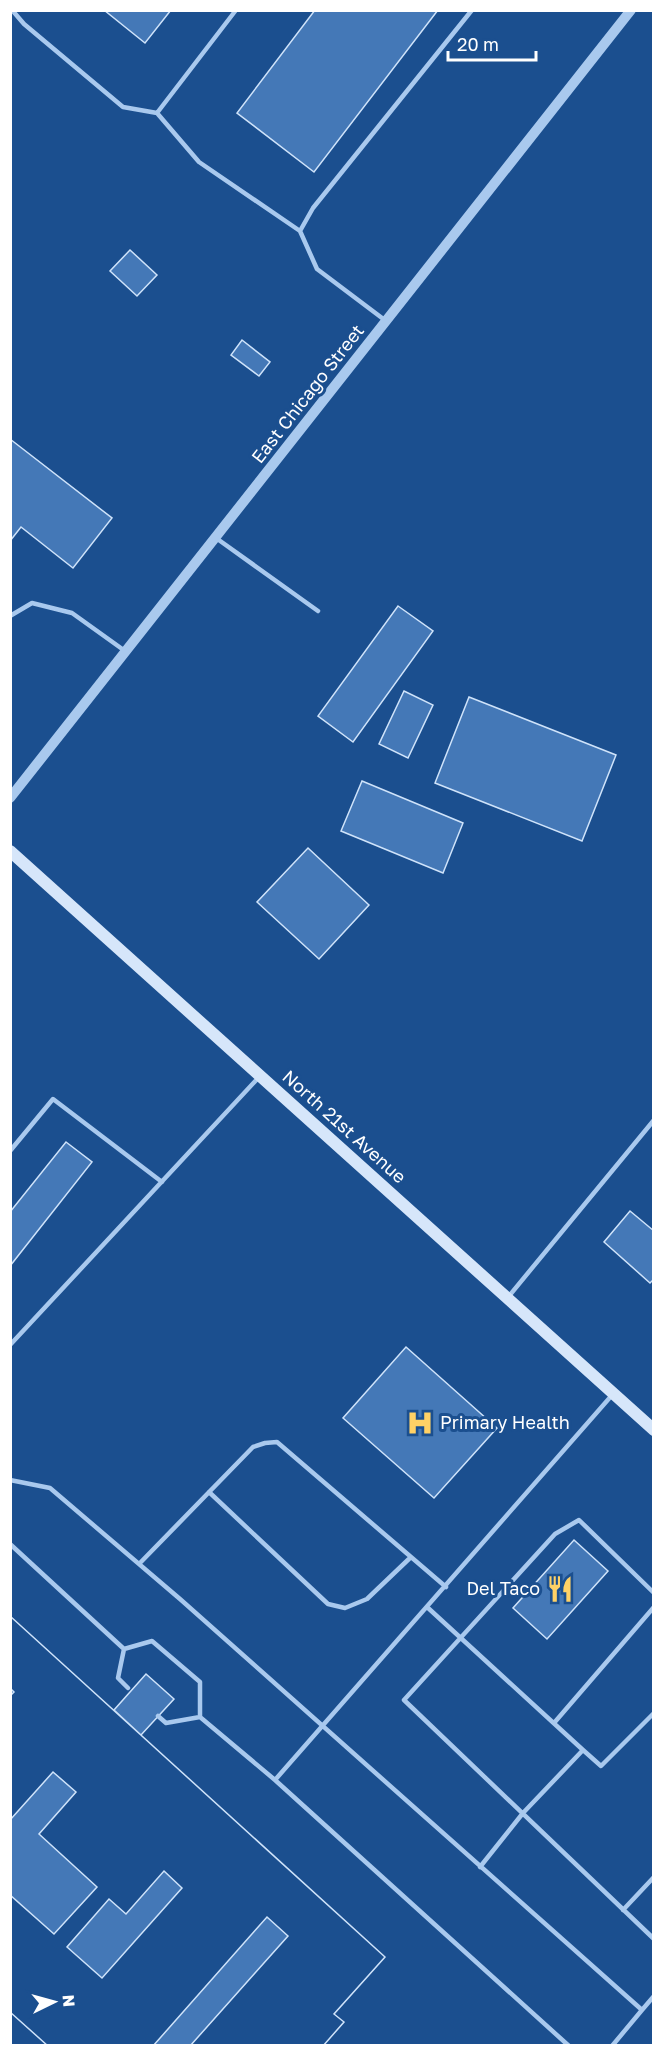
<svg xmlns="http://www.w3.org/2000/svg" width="664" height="2056" font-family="'Golos Text',sans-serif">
  <rect width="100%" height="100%" fill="#1b4f8f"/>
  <path fill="#4478b7" stroke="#cfe3fa" stroke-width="1.5" fill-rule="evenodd" d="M104 10H171L145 43Z
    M315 10H438L314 172 237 113Z
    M130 250 157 275 137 296 110 271Z
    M242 340 270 362 259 376 231 355Z
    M10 439 112 518 73 568 21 527 10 541Z
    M398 606 433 631 353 742 318 716Z
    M404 691 433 705 408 758 379 744Z
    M469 697 616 755 582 841 435 783Z
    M362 781 463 823 443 873 341 831Z
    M308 848 369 905 319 959 257 902Z
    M66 1142 92 1162 10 1266V1212Z
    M630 1211 654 1231V1279L650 1283 604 1242Z
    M406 1347 497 1428 434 1498 343 1418Z
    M574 1540 608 1571 547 1639 513 1608Z
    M10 1616 385 1957 334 2014 344 2022 323 2046H190L288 1936 267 1917 153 2046H48L10 2012V1895L54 1934 97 1887 39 1834 76 1792 53 1772 10 1820V1696L14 1692 10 1688ZM164 1871 182 1888 102 1978 67 1947 109 1899 126 1914Z
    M10 1616 385 1957 334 2014 344 2022 323 2046H48L10 2012Z
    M146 1674 174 1699 141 1735 114 1710Z"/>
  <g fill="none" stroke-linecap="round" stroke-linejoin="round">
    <path stroke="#a9c9ee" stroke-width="4.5" d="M12 10 24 24 123 107 157 113
      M236 10 157 113 199 162 300 231
      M386 321 317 269 300 231 313 208 472 10
      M216 538 318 611
      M10 616 32 603 72 613 125 651
      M10 1151 53 1099 162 1182
      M509 1296 654 1120
      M10 1345 260 1076
      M10 1480 50 1488 180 1599 642 2010 612 2046
      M209 1492 328 1604 345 1608 367 1599 411 1557
      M10 1544 124 1649
      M139 1564 253 1447 265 1443 277 1442 446 1587
      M654 1593 579 1520 555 1534 404 1700 654 1939
      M427 1607 583 1750 523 1813 480 1867
      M124 1649 152 1641 200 1682V1717
      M124 1649 118 1678 128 1688
      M158 1716 166 1723 200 1717
      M200 1717 275 1780 569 2046
      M554 1723 654 1607
      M583 1750 601 1766 654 1713
      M275 1780 613 1394
      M623 1910 654 1877
      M642 2010 654 1996"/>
    <path stroke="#a9c9ee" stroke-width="10" d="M10 798 631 10"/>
    <path stroke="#d6e6fa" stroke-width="12" d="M10 851 654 1430"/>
  </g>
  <defs>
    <symbol id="hospital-bare" viewBox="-9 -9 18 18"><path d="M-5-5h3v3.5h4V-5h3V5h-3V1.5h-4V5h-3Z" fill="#ffd166" stroke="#1b4f8f" stroke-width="2.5" paint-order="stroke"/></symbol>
    <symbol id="restaurant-bare" viewBox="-9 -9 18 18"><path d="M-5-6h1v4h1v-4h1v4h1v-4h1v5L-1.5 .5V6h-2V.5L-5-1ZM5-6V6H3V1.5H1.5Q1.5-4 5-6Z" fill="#ffd166" stroke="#1b4f8f" stroke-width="2.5" paint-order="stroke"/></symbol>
  </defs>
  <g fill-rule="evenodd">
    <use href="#hospital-bare" x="401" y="1404" width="38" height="38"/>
    <use href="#restaurant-bare" x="541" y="1570" width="38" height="38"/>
  </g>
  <g text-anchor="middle" stroke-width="6" stroke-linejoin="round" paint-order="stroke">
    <g font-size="18" fill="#fff" stroke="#1b4f8f">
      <text transform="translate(308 394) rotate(-52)" y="6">East Chicago Street</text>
      <text transform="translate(344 1127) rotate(42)" y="6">North 21st Avenue</text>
    </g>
    <g font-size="18" fill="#fff" stroke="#1b4f8f" text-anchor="start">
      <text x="440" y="1429">Primary Health</text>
      <text x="540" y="1595" text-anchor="end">Del Taco</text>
    </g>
  </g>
  <rect width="664" height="2056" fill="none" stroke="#ffffff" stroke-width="24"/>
  <g transform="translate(54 2002) rotate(85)" stroke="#1b4f8f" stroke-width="4.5" paint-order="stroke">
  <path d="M0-4.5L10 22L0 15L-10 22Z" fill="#ffffff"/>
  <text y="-9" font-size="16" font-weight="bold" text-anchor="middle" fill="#ffffff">N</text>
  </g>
  <path d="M448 51v9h88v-9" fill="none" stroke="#ffffff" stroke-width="3"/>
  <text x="457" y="51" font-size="18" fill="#ffffff" stroke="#1b4f8f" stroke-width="4.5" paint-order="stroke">20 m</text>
</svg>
